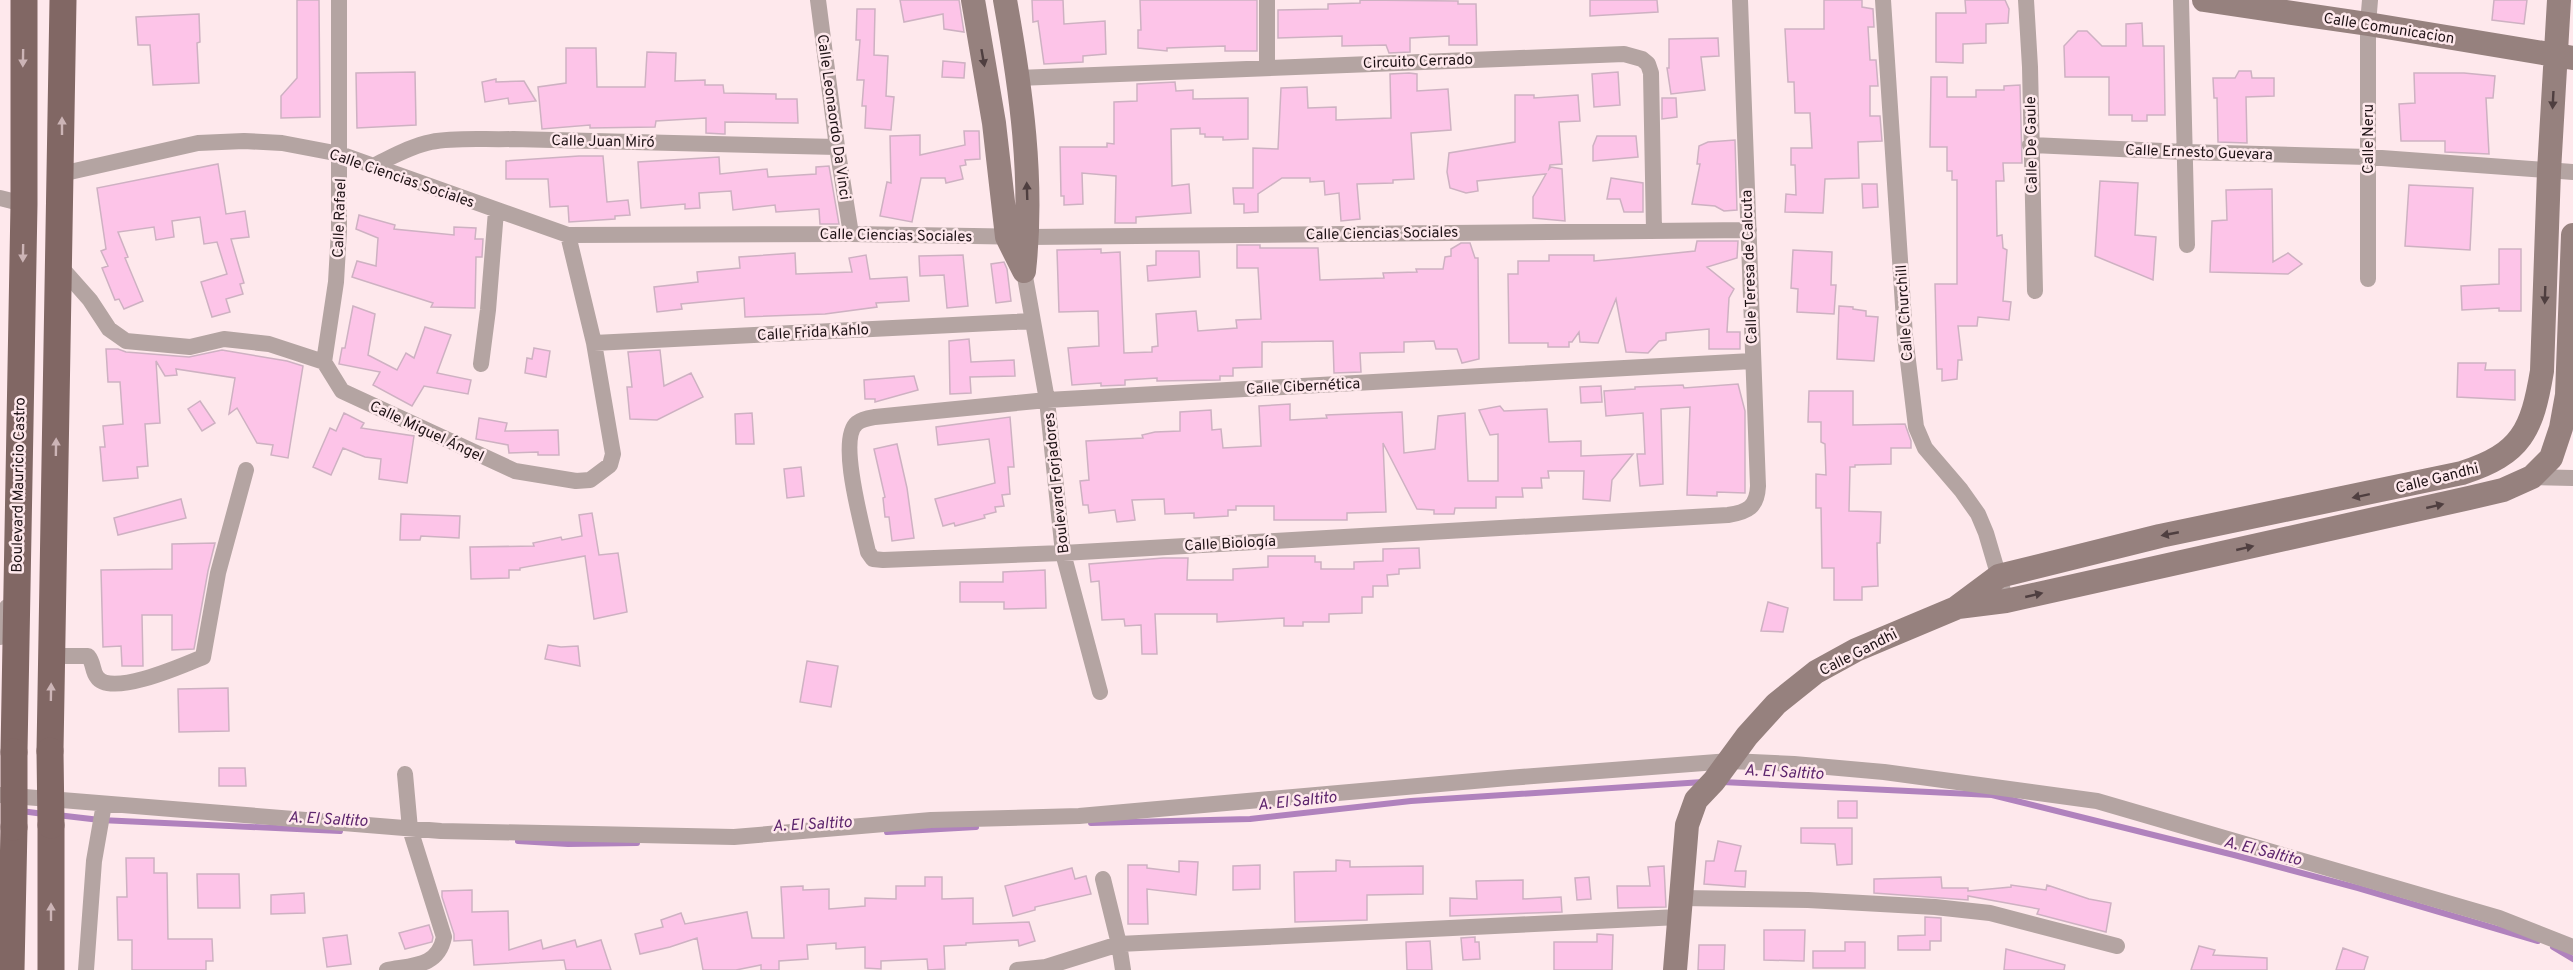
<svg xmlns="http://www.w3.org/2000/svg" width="2573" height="970" font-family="Overpass,sans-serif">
  <rect width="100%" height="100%" fill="#fee8ec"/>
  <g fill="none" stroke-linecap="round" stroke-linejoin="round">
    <path stroke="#b082bd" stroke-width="6" d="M1722 782 1992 795 2234 855 2358 888 2538 941
      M21 811 44 814
      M57 815 100 820 340 831
      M1091 823 1250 819 1411 801 1703 782
      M887 832 976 827
      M518 841 568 844 637 843
      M2553 947 2573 959"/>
  </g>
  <path fill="#fdc4e8" stroke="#ceb1c2" stroke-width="1.5" d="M297 0H319L320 117 281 118V96L297 78Z
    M900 0H959L964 32 944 29 943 14 904 22Z
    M1032 0H1063L1064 24 1105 21 1106 54 1083 56V62L1044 64 1038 21 1033 22Z
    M1140 0H1257V51H1225V46L1167 48V51L1138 48V30H1141Z
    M1360 0 1458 1V4H1476L1477 45H1449V36L1410 38V52L1389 53 1386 45 1342 46V36L1278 38V10L1328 9V4L1360 3Z
    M1590 0H1657L1658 12 1590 16Z
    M1824 0H1862V7L1873 9 1874 27H1868L1870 60H1876L1878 86H1870V116H1880L1882 141 1858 142 1859 178 1825 179 1823 213 1785 212 1786 194 1796 195 1795 165H1791V148H1812L1810 113H1795L1794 82H1788L1785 29H1824Z
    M1965 0H2005L2009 9 2008 23 1986 24V43L1963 44V63L1936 62V13H1966Z
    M2494 0H2527L2524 24 2492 20Z
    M857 9H875L874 55 888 56 886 96 894 97 891 130 865 128 866 106H862L864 80H857L860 40H856Z
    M199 14 200 42 197 43 199 83 153 85 150 45H138L136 17Z
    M2142 23 2143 46H2164L2165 115H2147V121H2132V115H2109V77H2065L2064 46 2078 31H2087L2102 46H2126V24Z
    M1718 38 1719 56 1701 57 1705 90 1671 94 1667 68H1669V39Z
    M566 48H596L597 87H645L647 52 676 53 675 81 705 80V85H723L724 93 776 94V99H797L798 123 725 122V134H723L706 133V118L656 121 655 127 590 128V125L542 129 538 87 566 83Z
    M943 61 965 63 964 78 942 77Z
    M2239 71H2251L2252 78H2274V96L2246 97 2247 143 2218 142 2217 98H2214L2213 78H2235Z
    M415 72 416 125 357 128 356 73Z
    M1618 72 1620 105 1594 107 1592 74Z
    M1409 73 1417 74V91L1448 89 1451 130 1411 133 1414 179 1393 180V183L1357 184 1360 219 1341 221 1339 193 1325 195 1324 181 1310 182V178H1282L1258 194V212L1244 213V204H1234L1233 188H1253V148L1278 149 1281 88 1307 87 1308 108 1336 107V120L1391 118 1390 74Z
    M2414 73H2464L2495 76 2493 98H2486L2489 154 2445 152V141H2401L2399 104 2415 103Z
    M1931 77H1947V97H1976V90H2004V86L2020 85 2022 163H2003L2004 181H1996L1997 236 2002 235 2003 248 2007 250 2003 301 2011 302 2009 320 1978 317 1977 326H1958L1962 360H1958L1957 379 1942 381V369H1937L1935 284H1957V180H1952V171H1947V147H1930Z
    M496 79V82L524 81 536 101 509 104 508 98 485 102 482 82Z
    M1175 82 1176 91 1193 90V99L1248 98V139L1223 140V137H1205V134H1200V128L1171 129 1172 186 1189 184 1191 213 1136 217V223H1115L1116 176 1082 173 1083 204 1064 205V196H1061L1060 147H1107V143L1114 144V102L1137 101V84Z
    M1515 95H1534V98L1578 95 1580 121 1559 122 1562 164 1550 165 1549 169 1551 167 1562 169 1565 221 1533 218V197L1546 174 1477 181 1478 191 1466 193 1450 188 1447 172 1449 153 1515 142Z
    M1662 98H1676L1677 117 1662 119Z
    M964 131H979L980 159 965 160 966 165 960 166 963 179 946 183 945 178H921L912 222 880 216 887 182 891 183 890 136 920 135V155L965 145Z
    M1597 136H1636L1638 157 1593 161V146Z
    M1735 140 1737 210 1724 211 1715 206 1692 204 1700 164H1697L1699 146 1708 142Z
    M579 156H603L607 202 628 200 630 215 615 216V219L569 222 568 206 550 207 548 179H506V161Z
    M719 157 720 174 767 169 768 177 816 174V167L829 166 839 224H820L819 209 776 212 775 205 733 210 731 191 699 193 700 208 685 209V204L641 208 638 162Z
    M218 164 226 214 245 211 249 237 231 239 244 283 240 284 243 294 226 299 230 312 212 317 201 282 227 274 217 242 204 244 200 217 172 221 174 237 156 240 154 227 118 232 128 257 125 258 143 301 124 309 119 299 115 300 102 268 108 266 101 251 106 249 97 188Z
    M1611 178 1643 183V212H1624L1620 199H1607Z
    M2100 181 2138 183 2135 235 2156 237 2153 280 2095 256Z
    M1862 184H1877L1878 207 1863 208Z
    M2409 185 2473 188 2470 250 2405 246Z
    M2272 189 2273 262 2288 253 2302 264 2288 274 2210 272 2212 221 2227 220 2226 190Z
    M359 215 395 225 394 229 454 235V227L476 228 475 239H483L482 257H476L475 308 431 307 433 303 352 277 357 261 376 266 378 238 356 229Z
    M1697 241H1738L1737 258 1707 267 1734 289 1729 298 1727 332H1740V349H1709V329L1666 333V340L1659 341 1648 353 1626 352 1616 299 1598 343 1580 342 1579 332 1572 342H1569V347H1548V343H1509L1508 274H1518V261H1549V255H1594V261L1628 258 1695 251Z
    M1461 243H1470L1475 258H1478L1479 359 1462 363 1457 349H1436L1434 341 1404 342V352L1360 353 1361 372 1334 373 1333 341 1262 342V367L1233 368V376H1220V380L1157 381V378L1125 380V385L1101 386V383L1072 385 1068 348 1099 346 1098 311 1059 312 1057 250 1101 249V253L1120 252 1124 353 1152 352V347L1158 346 1156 314 1196 311 1198 331 1237 328 1236 320 1261 319 1258 268H1237V245H1260V248H1318L1320 280 1384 278 1383 273 1417 272 1416 269H1443L1445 257 1451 256V249Z
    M2499 249H2521V311H2499V308L2462 310 2461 286 2499 284Z
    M1793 250 1832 252 1831 285H1836L1834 314 1797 312 1798 289 1791 288Z
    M1156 251H1199L1200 277 1148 281 1147 266 1156 265Z
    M795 253 796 274 852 272 849 258 866 255 870 279 907 277 909 301 876 303 877 307 825 314 745 317 744 298 681 304 682 309 657 312 654 287 698 282 697 272 740 268 739 257Z
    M963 255 968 306 947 308 944 275 920 276 919 256Z
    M1004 262 1007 269 1011 301 996 303 991 264Z
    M353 306 375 314 368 355 397 370 406 353 414 358 425 327 451 335 437 373 471 380 468 394 424 386 412 406 373 385 380 372 339 364 342 348H345Z
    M1839 306 1853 307V309L1866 311V316L1878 317 1874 361 1837 359Z
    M969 339 971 362 1014 360 1015 376 970 377 971 393 950 394 949 341Z
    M534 348 550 351 546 377 525 373 527 358 532 359Z
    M106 349H118L126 352 189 357 222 350 287 361 303 366 288 458 271 455 273 445 257 443 237 408 229 414 235 378 176 369 177 375 165 376 156 361 160 423 145 424 148 466 137 467 138 478 103 481 100 447H105L103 426 123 424 120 382H108Z
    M660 350 664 386 691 373 703 397 657 420 630 419 627 387H632L628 352Z
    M2458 363H2486L2485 370H2515V400L2457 397Z
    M914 376 918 390 875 402V399H865L864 380Z
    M1738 384 1745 411V493L1717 492V496L1687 495 1690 407 1661 409 1663 484 1640 486 1637 454H1645L1643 413 1606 416 1604 391 1635 389V387L1683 385 1684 388Z
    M1601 386 1602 402 1581 403 1580 387Z
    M1809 391H1853V425L1905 424 1911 441V448H1891V464L1855 465V467H1850L1849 511 1881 512 1880 543H1877L1878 586 1862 587V600H1834V568H1822L1821 508H1816V474L1826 475 1825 444 1821 442V422H1808Z
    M200 401 215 423 202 431 188 409Z
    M1290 404V420L1327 418 1326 415 1402 412 1404 453 1435 449 1438 416 1465 413 1468 481H1498V434L1490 435 1479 410 1500 406 1504 411 1547 409 1549 442 1581 441V456L1633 454 1612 480 1610 501 1583 499 1584 471H1548L1549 478H1541L1542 488H1522L1523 497H1496V508H1455L1454 514H1434V510L1417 509 1383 443 1386 512 1347 513V520H1274V506H1236V510H1228V516L1194 518V513L1165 514 1164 499 1132 500 1135 520 1117 522 1115 510 1089 513 1088 505H1083L1080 481 1089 480 1086 441 1143 438 1142 435 1155 432 1180 431V412L1211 410 1212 430 1221 429 1223 448 1261 446 1259 406Z
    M344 413 364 423 361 428 414 436 407 483 379 479 381 459 365 457 343 448 331 475 313 467 330 428 336 431Z
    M752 413 754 444H736L735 414Z
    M1010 417 1014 467H1008L1010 494 1002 495 1004 506 995 507 996 512 984 515 985 518 955 526 954 523 943 526 935 499 995 483 989 439 938 445 936 427Z
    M479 418 507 423 505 431 558 430 559 455H538V452L509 453 508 445 476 439Z
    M897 444 907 488 914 538 892 541 889 517H885L883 498 885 497 874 449Z
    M801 467 804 496 787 498 784 469Z
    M181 499 186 518 118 535 114 518Z
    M592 513 599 555 618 553 627 612 594 619 585 556 520 568V570H509V578L471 579 470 547 534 546 533 543 561 537 562 540 582 536 579 515Z
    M401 514 460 516 459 538 421 536 420 540H400Z
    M215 543 208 571 194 649 172 650V615H142L143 666H122L121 646 103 647 101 570 172 569V544Z
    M1419 548 1420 568 1399 569V574L1387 575 1388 586H1373V597H1362V613L1329 614V622H1303V626H1284V618L1217 622V614H1155L1157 654H1142L1141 625 1125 626 1124 619 1102 620 1099 581 1091 582 1089 564 1163 558H1188L1187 580H1233V569L1268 567V556H1315V562H1321V569H1354V562L1383 561V549Z
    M1045 570 1046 608 1004 609V602H960V582H1003V572Z
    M1768 602 1788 608 1783 632 1761 631Z
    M548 645 561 647 578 646 580 666 545 659Z
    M807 661 838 666 831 707 800 702Z
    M228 688 229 731 179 732 178 689Z
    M219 768H245L246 786H219Z
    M1838 801H1857V818H1838Z
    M1801 828H1852V864L1837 865 1835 844 1801 843Z
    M1718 841 1741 846 1735 871H1746L1745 887 1704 884 1706 861H1714Z
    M126 858H154V873H167L168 939H212L213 961H206V970H132V940H118L117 897H127Z
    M1336 860 1350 861V867L1423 866V894L1367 895V920L1295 922 1294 872 1336 871Z
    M1179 861 1198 862 1196 895 1147 889 1148 924H1128V865H1147V868L1179 872Z
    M1260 865V889L1233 890V866Z
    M1664 866 1666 907 1618 908 1617 886H1650L1648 867Z
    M1072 868 1075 879 1086 876 1091 894 1035 907V910L1013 916 1005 886Z
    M197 874H239L240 908H198Z
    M925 877H942V899L973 898V924L1029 922 1035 941 1019 946 1018 940 966 943V945L944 946 945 969 928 970 927 959 881 961V969L865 968V947L836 949V943L807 945 808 959 779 961V970H761V965L736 970H703L697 938 670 947 640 954 635 934 663 927 661 920 681 913 685 924 747 912 752 938H784L781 887 803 886V890L829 889V909L865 906V898L896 899V886H925Z
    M1589 877 1591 899 1577 900 1575 878Z
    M1941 877 1942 888H1968V891L2011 887V885L2046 890 2047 885 2089 899 2111 903 2106 932 2037 914 2039 909 1968 896V900L1874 893V879Z
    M1523 880V899L1561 897 1562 912 1450 916V898L1477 899 1476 881Z
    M472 890V912L508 911 509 950 541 940 543 949 575 940 577 947 601 940 611 970H566L564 960 474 965 472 940 454 941V934L442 897V891Z
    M304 893 305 913 271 914V895Z
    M1925 917 1941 918V941H1930V950H1898V936L1925 935Z
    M429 925 433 937 432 942 405 949 399 933Z
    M1764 930H1805L1804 961 1764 960Z
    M1597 934 1613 935 1612 970H1554V942H1597Z
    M347 935 351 964 327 967 323 938Z
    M1475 937V942H1479L1480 959 1463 960 1461 938Z
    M1430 941 1432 970H1407L1406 942Z
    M1845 942H1865V968H1813V951H1845Z
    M1699 945H1725L1724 970H1698Z
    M2199 946 2215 950 2213 955 2267 958V970H2191Z
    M2343 948 2368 957 2364 970H2336Z
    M2006 949 2065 965 2064 970H2004Z"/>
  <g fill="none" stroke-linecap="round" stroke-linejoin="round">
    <path stroke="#b4a4a2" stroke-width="16" d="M818 0 837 147 851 234
      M1267 0V66
      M1740 0 1758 486C1757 507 1748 512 1728 515L1063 553 883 560 873 559 868 552C863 528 837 439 857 423 862 419 869 418 875 417L1047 400 1752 361
      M1883 0 1905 336 1916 427 1925 448 1961 490 1978 514 1986 533 2006 601
      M2026 0 2030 67 2035 291
      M2181 0 2187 245
      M1018 78 1624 54 1642 59 1648 64 1651 73 1654 230
      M2030 145 2185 152 2368 157 2573 172
      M373 166C392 157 411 146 431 142 457 137 486 140 513 139L837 147
      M61 174 198 143 244 141 282 143 340 154 568 235 851 234 1028 237 1749 230
      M0 198 24 204
      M59 265 90 300 109 329 126 341 190 347 224 339 269 344 324 362 342 391 515 471 576 481 590 480 610 465 613 454 594 343 568 235
      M1024 271 1047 400 1063 553 1100 692
      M2368 279V24L2370 0
      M594 343 1032 321
      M324 362 336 282 339 230V0
      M481 364 488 310 496 211
      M2532 477 2573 478
      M0 637 7 607
      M52 656H88C94 663 92 671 97 677 110 698 186 664 203 657L218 573 246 470
      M0 795 441 831 734 837 931 820 1079 816 1508 778 1730 761 1794 764 1884 772 2097 801 2499 918 2573 947
      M1681 898 1808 900 1935 907 1990 913 2117 946
      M86 970 94 861 104 804
      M387 970C413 965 438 967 444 937L410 829 405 774
      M1017 970 1046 967 1119 944 1103 879
      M1123 970 1119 944 1679 917"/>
    <path stroke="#96817e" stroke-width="24" d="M973 0 994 123 1007 237 1024 271
      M1005 0C1021 89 1034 180 1024 271
      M2204 0 2368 24 2573 58
      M1958 607 2006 601 2469 498 2503 490 2532 477 2551 458 2561 428 2567 395 2573 235
      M1675 970 1687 825 1696 800 1714 781 1747 736 1776 704 1816 672 1856 650 1956 608 1999 576 2160 536 2462 473C2522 454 2532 430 2542 371L2549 171 2559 0"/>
    <path stroke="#816764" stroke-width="27" d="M50 751 63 0
      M14 752 24 204V0
      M51 825V970
      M11 970 14 827"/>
    <path stroke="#816764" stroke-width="27" d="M50 751 51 825
      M14 827V752"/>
  </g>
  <defs><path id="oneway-solid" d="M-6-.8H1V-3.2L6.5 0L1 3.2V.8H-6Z" transform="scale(1.5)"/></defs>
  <g fill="#ccb4b6">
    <use href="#oneway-solid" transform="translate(23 58) rotate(91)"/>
    <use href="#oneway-solid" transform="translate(62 126) rotate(-90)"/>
    <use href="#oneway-solid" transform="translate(23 253) rotate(91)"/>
    <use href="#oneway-solid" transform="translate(56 447) rotate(-89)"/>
    <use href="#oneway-solid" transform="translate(51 692) rotate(-89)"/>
    <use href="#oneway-solid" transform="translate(51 912) rotate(-90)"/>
  </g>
  <g fill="#4f3f40">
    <use href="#oneway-solid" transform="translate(983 58) rotate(80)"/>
    <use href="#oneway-solid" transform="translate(2553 100) rotate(93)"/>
    <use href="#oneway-solid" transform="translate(1027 191) rotate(-92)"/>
    <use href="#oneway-solid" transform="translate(2545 295) rotate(92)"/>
    <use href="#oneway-solid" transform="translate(2361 496) rotate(168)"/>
    <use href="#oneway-solid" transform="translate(2435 506) rotate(-13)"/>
    <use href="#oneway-solid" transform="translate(2170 534) rotate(169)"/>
    <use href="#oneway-solid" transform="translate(2245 548) rotate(-13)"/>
    <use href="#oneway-solid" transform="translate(2034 595) rotate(-13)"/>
  </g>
  <g text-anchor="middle" stroke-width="5" stroke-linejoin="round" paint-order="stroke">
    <g font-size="15" fill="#1f1316" stroke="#fee8ec">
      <text transform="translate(2389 28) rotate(9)" y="5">Calle Comunicacion</text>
      <text transform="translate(1418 61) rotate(-2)" y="5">Circuito Cerrado</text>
      <text transform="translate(834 117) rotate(82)" y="5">Calle Leonaordo Da Vinci</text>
      <text transform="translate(2368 139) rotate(-90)" y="5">Calle Neru</text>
      <text transform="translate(603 141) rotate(1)" y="5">Calle Juan Miró</text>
      <text transform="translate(2031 145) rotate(-91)" y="5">Calle De Gaule</text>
      <text transform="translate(2199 152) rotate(2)" y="5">Calle Ernesto Guevara</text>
      <text transform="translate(402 178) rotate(19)" y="5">Calle Ciencias Sociales</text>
      <text transform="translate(339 218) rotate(-88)" y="5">Calle Rafael</text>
      <text transform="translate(1382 233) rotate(-1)" y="5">Calle Ciencias Sociales</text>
      <text transform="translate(896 235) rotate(1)" y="5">Calle Ciencias Sociales</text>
      <text transform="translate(1749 267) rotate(-92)" y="5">Calle Teresa de Calcuta</text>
      <text transform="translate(1904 313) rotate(-94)" y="5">Calle Churchill</text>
      <text transform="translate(813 332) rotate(-3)" y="5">Calle Frida Kahlo</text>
      <text transform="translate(1303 386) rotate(-3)" y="5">Calle Cibernética</text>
      <text transform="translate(427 431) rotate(25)" y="5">Calle Miguel Ángel</text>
      <text transform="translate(2437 478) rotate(-14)" y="5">Calle Gandhi</text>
      <text transform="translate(1056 483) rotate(-96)" y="5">Boulevard Forjadores</text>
      <text transform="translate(18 485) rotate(-89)" y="5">Boulevard Mauricio Castro</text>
      <text transform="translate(1230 543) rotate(-3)" y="5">Calle Biología</text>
      <text transform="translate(1858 652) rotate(-27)" y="5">Calle Gandhi</text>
    </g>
    <g font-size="16" font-style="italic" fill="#5d256d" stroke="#fee8ec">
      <text transform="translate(1784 771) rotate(3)" y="6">A. El Saltito</text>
      <text transform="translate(1297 800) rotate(-6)" y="6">A. El Saltito</text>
      <text transform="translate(328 818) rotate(3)" y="6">A. El Saltito</text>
      <text transform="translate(812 823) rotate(-3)" y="6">A. El Saltito</text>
      <text transform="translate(2263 850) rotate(14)" y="6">A. El Saltito</text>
    </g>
  </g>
</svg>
